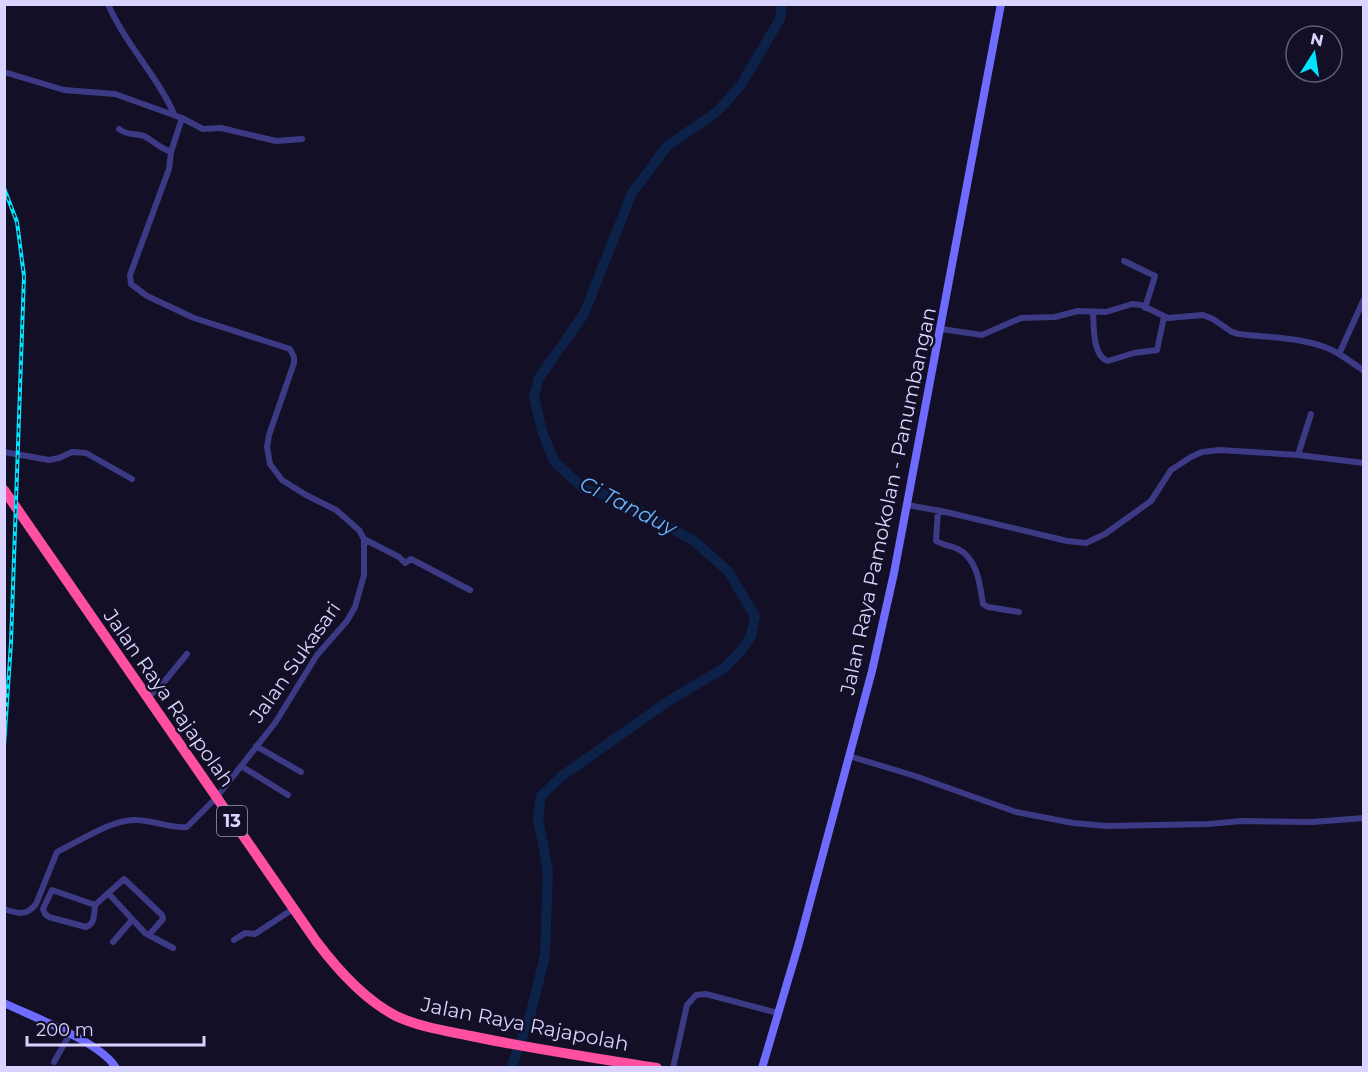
<svg xmlns="http://www.w3.org/2000/svg" width="1368" height="1072" font-family="Montserrat,sans-serif">
  <rect width="100%" height="100%" fill="#130f26"/>
  <g fill="none" stroke-linecap="round" stroke-linejoin="round">
    <path stroke="#0c2248" stroke-width="10" d="M511 1068 530 1016 545 955 548 872 538 818 541 796 562 776 667 702 724 668 741 651 751 636 755 616 728 571 694 541 615 497 584 489 554 461 542 431 534 396 539 378 584 314 632 193 667 146 718 111 741 85 780 19 782 4"/>
    <path stroke="#3d3a85" stroke-width="6" d="M108 4C125 44 157 75 174 114
      M4 72 64 90 115 94 182 118 171 152 169 169 130 275 131 284 147 296 194 318 290 349 294 357V363L269 435 267 447 270 464 282 480 306 495 336 510 359 530 364 539V575L355 607 347 621 317 655 275 723 216 798 187 827C171 829 153 820 136 820 112 819 78 842 57 852L36 904C27 916 18 914 4 909
      M182 118 203 129 221 128 276 141 302 139
      M119 129C128 136 134 133 144 136 154 141 157 147 171 152
      M1124 261 1155 276 1145 308
      M1093 312C1094 325 1092 356 1108 361L1134 353 1157 350 1164 317
      M941 329 982 335 1021 318 1055 317 1078 311 1106 312 1132 304 1141 305 1168 318 1203 315 1213 319 1232 332 1239 334C1269 338 1304 337 1332 350 1343 356 1353 363 1364 371
      M1339 354 1364 299
      M4 452 49 460 59 458 72 452 86 453 132 479
      M1298 455 1311 414
      M907 505 946 512 1067 541 1086 543 1105 534 1151 501 1171 470 1191 457 1202 452 1219 450 1298 455 1364 463
      M938 510 936 541C943 545 951 546 958 549 978 559 980 586 983 604L988 607 1019 612
      M364 539 399 557 405 563 411 559 470 590
      M147 698 159 688 187 654
      M256 746 301 772
      M849 756 915 776 1016 812 1073 823 1107 826 1208 824 1242 821 1312 822 1364 818
      M241 766 288 795
      M108 893 145 933 173 948
      M95 905 52 890 43 909 45 914 49 917 86 927C95 924 94 914 95 905L124 879 162 915 163 919 149 935
      M234 940 245 933 255 934 293 909
      M113 942 132 920
      M54 1062 70 1034
      M673 1068 687 1005 696 995 706 994 778 1013"/>
    <path stroke="#6f6bff" stroke-width="8" d="M4 1003C33 1017 101 1042 116 1068
      M762 1068 799 943 872 671 894 573 1001 4"/>
    <path stroke="#ff4fa3" stroke-width="10" d="M4 490 316 941C337 969 365 1000 396 1016 419 1027 447 1031 471 1036 533 1049 595 1058 657 1068"/>
    <defs>
      <path id="rail" d="M4 188 17 222 24 276 11 643 4 746"/>
    </defs>
    <use href="#rail" stroke="#00e5ff" stroke-width="4"/>
    <use href="#rail" stroke="#130f26" stroke-width="1.5" stroke-dasharray="4.5" stroke-linecap="butt"/>
  </g>
  <g text-anchor="middle" stroke-width="5" stroke-linejoin="round" paint-order="stroke">
    <rect fill="#130f26" stroke="#9e99be" stroke-width="1.5" x="217" y="806" width="30" height="30" rx="4.5"/>
    <g font-size="18" font-weight="bold" fill="#d9d4ff">
      <text x="232" y="827">13</text>
    </g>
    <g font-size="20" fill="#d9d4ff" stroke="#130f26">
      <text transform="translate(888 501) rotate(-78)" y="7">Jalan Raya Pamokolan - Panumbangan</text>
      <text transform="translate(295 662) rotate(-55)" y="7">Jalan Sukasari</text>
      <text transform="translate(169 698) rotate(55)" y="7">Jalan Raya Rajapolah</text>
      <text transform="translate(525 1024) rotate(11)" y="7">Jalan Raya Rajapolah</text>
    </g>
    <g font-size="21" font-style="italic" fill="#62b6ff" stroke="#130f26">
      <text transform="translate(628 506) rotate(27)" y="7">Ci Tanduy</text>
    </g>
  </g>
  <rect width="1368" height="1072" fill="none" stroke="#d9d4ff" stroke-width="12"/>
  <g transform="translate(1314 54) rotate(12)"><circle r="28" fill="#130f26" stroke="#625e7d" stroke-width="1.5"/>
  <path d="M0-4.5L10 22L0 15L-10 22Z" fill="#00e5ff"/>
  <text y="-9" font-size="16" font-weight="bold" text-anchor="middle" fill="#d9d4ff">N</text>
  </g>
  <path d="M27 1036v9h177v-9" fill="none" stroke="#d9d4ff" stroke-width="3"/>
  <text x="36" y="1036" font-size="18" fill="#d9d4ff" stroke="#130f26" stroke-width="4.5" paint-order="stroke">200 m</text>
</svg>
